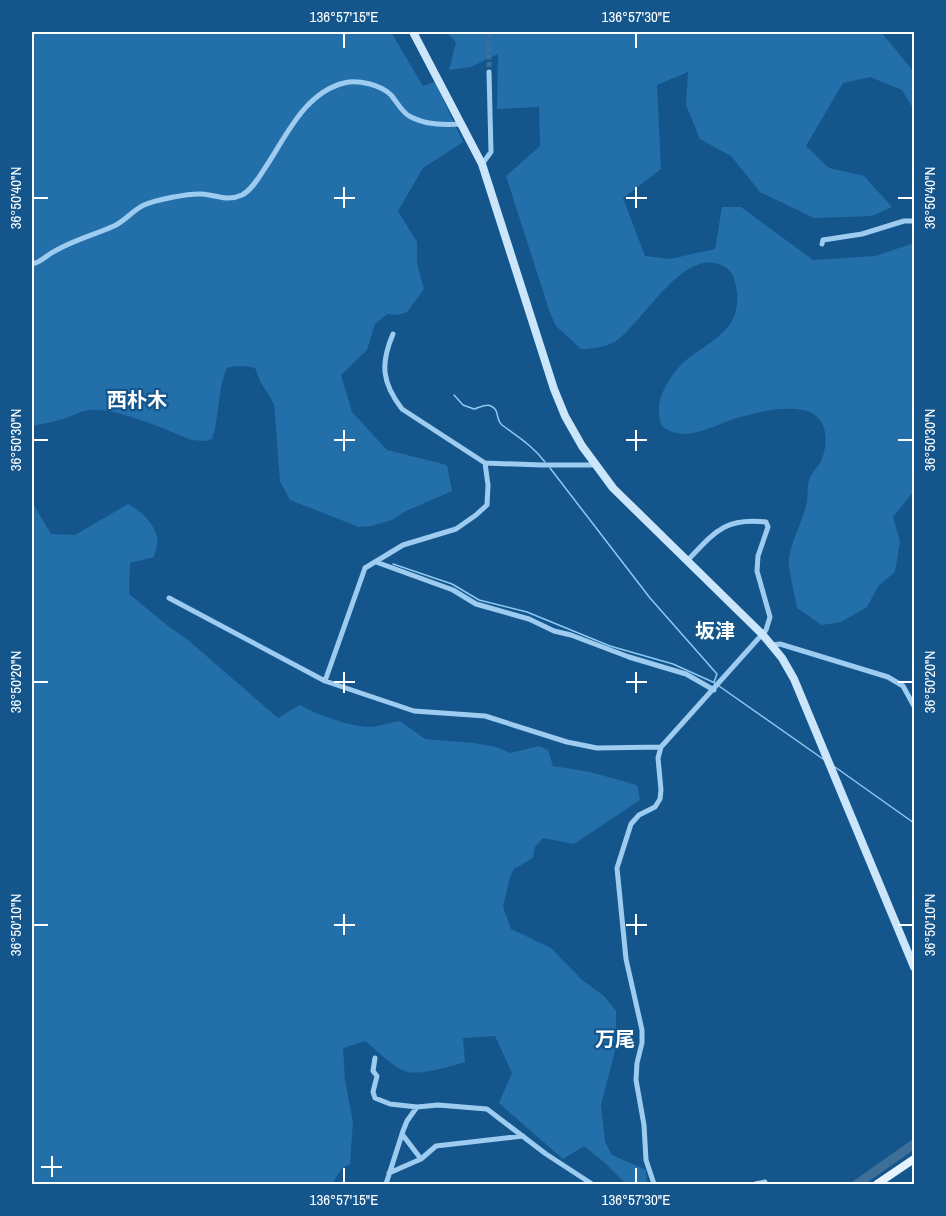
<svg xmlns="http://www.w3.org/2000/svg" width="946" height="1216" font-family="'Archivo Narrow','Noto Sans JP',sans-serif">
  <rect width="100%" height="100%" fill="#14568c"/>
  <path fill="#236fa9" d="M32 32H391L423 86 435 82 463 142 423 168 398 211 417 242V263L424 289 407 312 397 315 387 314 375 324 367 350 341 375 352 412 387 450 447 465 452 491 406 511 392 520 371 526 359 527 290 500 280 481 274 404 260 381 255 368C245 366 236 365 227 368 217 390 220 416 212 439L205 441 192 440C166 430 116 407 90 410 80 411 73 416 63 419 53 422 42 424 32 426Z
    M446 32H881L914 72V110L902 90 870 77 843 83 806 146 829 168 864 176 892 207 872 216 814 218 760 192 731 156 700 139 686 105 688 72 657 85 661 169 623 198 645 256 670 259 715 249 722 207H741L813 260 875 256 914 243V491L893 517 900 541 895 572 879 585 867 607 841 622 822 625 797 608C795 594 788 572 789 559 791 540 803 521 807 502 808 495 807 487 809 480 811 473 818 467 821 461 830 441 827 414 803 410 784 406 759 412 740 417 717 423 689 443 666 429 660 426 660 420 659 414 657 396 671 374 684 362 697 350 714 343 727 328 737 316 739 301 736 286 734 278 732 271 725 267 685 243 644 322 616 341 607 347 593 349 581 349L556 326 550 313 506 176 540 146 539 107 497 109 498 54 471 67 449 70 456 42Z
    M32 502 51 534 75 535 128 504C140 510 154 523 157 537 159 543 155 552 154 557L130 563 129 594 168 626 188 640 278 718 300 705C318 715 350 727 372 727 381 726 391 722 400 721L425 739 474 743 496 747 510 753 539 746 548 750 553 766 590 772 637 785 640 800 574 844 543 838 535 847 533 858 514 869 510 877 503 907 511 929 551 948 582 980 604 996 616 1011V1047L601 1105 605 1142 612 1155 646 1170 647 1184H626L605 1163 584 1146 563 1159 499 1103 512 1073 495 1036 463 1038 465 1062C452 1066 421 1075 408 1072 393 1068 377 1050 365 1041L343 1048 345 1080 353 1122 350 1164 342 1168 332 1184H32Z"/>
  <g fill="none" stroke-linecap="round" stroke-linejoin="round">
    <path stroke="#8ec9f3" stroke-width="1.5" d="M454 395 463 405 474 409C479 408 486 403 491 406 500 410 495 419 502 425 518 437 533 446 545 462
      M550 468 650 598 717 674 714 682
      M393 564 452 584 479 600 527 612 610 646 673 664 715 683
      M719 686 823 759
      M835 767 914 823"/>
    <path stroke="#3e6f96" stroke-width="9" d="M857 1184 914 1144"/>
    <path stroke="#376f9d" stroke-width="5" stroke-dasharray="5 2.5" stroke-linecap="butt" d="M489 32V72"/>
    <path stroke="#9dccf0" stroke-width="5" d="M482 164 491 152 489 72
      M822 244 823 240 862 234 904 221H914
      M32 264C42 262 46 255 55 251 74 240 94 235 114 226 125 221 133 210 144 205 155 200 189 193 202 194 216 195 227 202 242 195 252 190 259 177 265 168 286 137 304 93 344 83 358 79 381 85 391 95 397 102 401 111 409 116 425 125 444 125 462 124
      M393 334C380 364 382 383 402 409L485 463 542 465H596
      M376 562 453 590 476 604 529 619 554 631 571 635 629 657 686 674 714 690
      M169 598 325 681 414 711 485 716 567 742 597 748 661 747
      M771 645 780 644 888 677 903 686 914 706
      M325 681 365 568 403 545 456 529 476 515 487 505 488 485 485 463
      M375 1058 373 1071 377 1076 373 1092 375 1098 390 1104 417 1107
      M402 1134 421 1159 436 1146 523 1136
      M389 1173 421 1159
      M386 1184 403 1131 407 1121 417 1107 438 1105 487 1109 546 1154 592 1184
      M654 1184 646 1160 644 1125 636 1080 637 1063 642 1043V1030L626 959 617 868 631 824 639 815 655 807 660 799 661 790 658 758 661 747 766 630 770 617 757 571 758 556 768 527 766 522C724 517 714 533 687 561
      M755 1184 765 1182"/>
    <path stroke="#cbe5fb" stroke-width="8" d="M413 32 482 164 554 389 565 416 582 446 613 488 763 635 782 658 794 679 914 967"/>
    <path stroke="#e6f3ff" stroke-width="8" d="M877 1184 914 1159"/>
  </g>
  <path fill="none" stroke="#fff" stroke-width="2" d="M344 33V48M636 33V48M344 187V208M636 187V208M33 198H48M334 198H355M626 198H647M898 198H913M344 430V451M636 430V451M33 440H48M334 440H355M626 440H647M898 440H913M344 672V693M636 672V693M33 682H48M334 682H355M626 682H647M898 682H913M344 914V935M636 914V935M33 925H48M334 925H355M626 925H647M898 925H913M52 1156V1177M41 1167H62M344 1168V1183M636 1168V1183"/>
  <g text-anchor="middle" stroke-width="4.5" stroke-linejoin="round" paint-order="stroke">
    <g font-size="20" font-weight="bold" fill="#fff" stroke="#14568c">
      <text x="137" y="407">西朴木</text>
      <text x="715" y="638">坂津</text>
      <text x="615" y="1046">万尾</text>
    </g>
  </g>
  <rect width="946" height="1216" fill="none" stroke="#14568c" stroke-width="66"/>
  <rect x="33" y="33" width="880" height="1150" fill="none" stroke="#fff" stroke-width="2"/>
  <g font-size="15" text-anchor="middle" fill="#fff">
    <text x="344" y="22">136°57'15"E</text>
    <text x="636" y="22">136°57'30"E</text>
    <text transform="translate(16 198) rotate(-90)" y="5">36°50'40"N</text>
    <text transform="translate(930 198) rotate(-90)" y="5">36°50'40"N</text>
    <text transform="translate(16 440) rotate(-90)" y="5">36°50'30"N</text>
    <text transform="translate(930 440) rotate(-90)" y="5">36°50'30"N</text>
    <text transform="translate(16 682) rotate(-90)" y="5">36°50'20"N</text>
    <text transform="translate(930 682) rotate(-90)" y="5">36°50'20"N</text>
    <text transform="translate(16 925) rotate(-90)" y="5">36°50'10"N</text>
    <text transform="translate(930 925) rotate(-90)" y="5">36°50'10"N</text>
    <text x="344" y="1205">136°57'15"E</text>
    <text x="636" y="1205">136°57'30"E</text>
  </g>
</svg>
